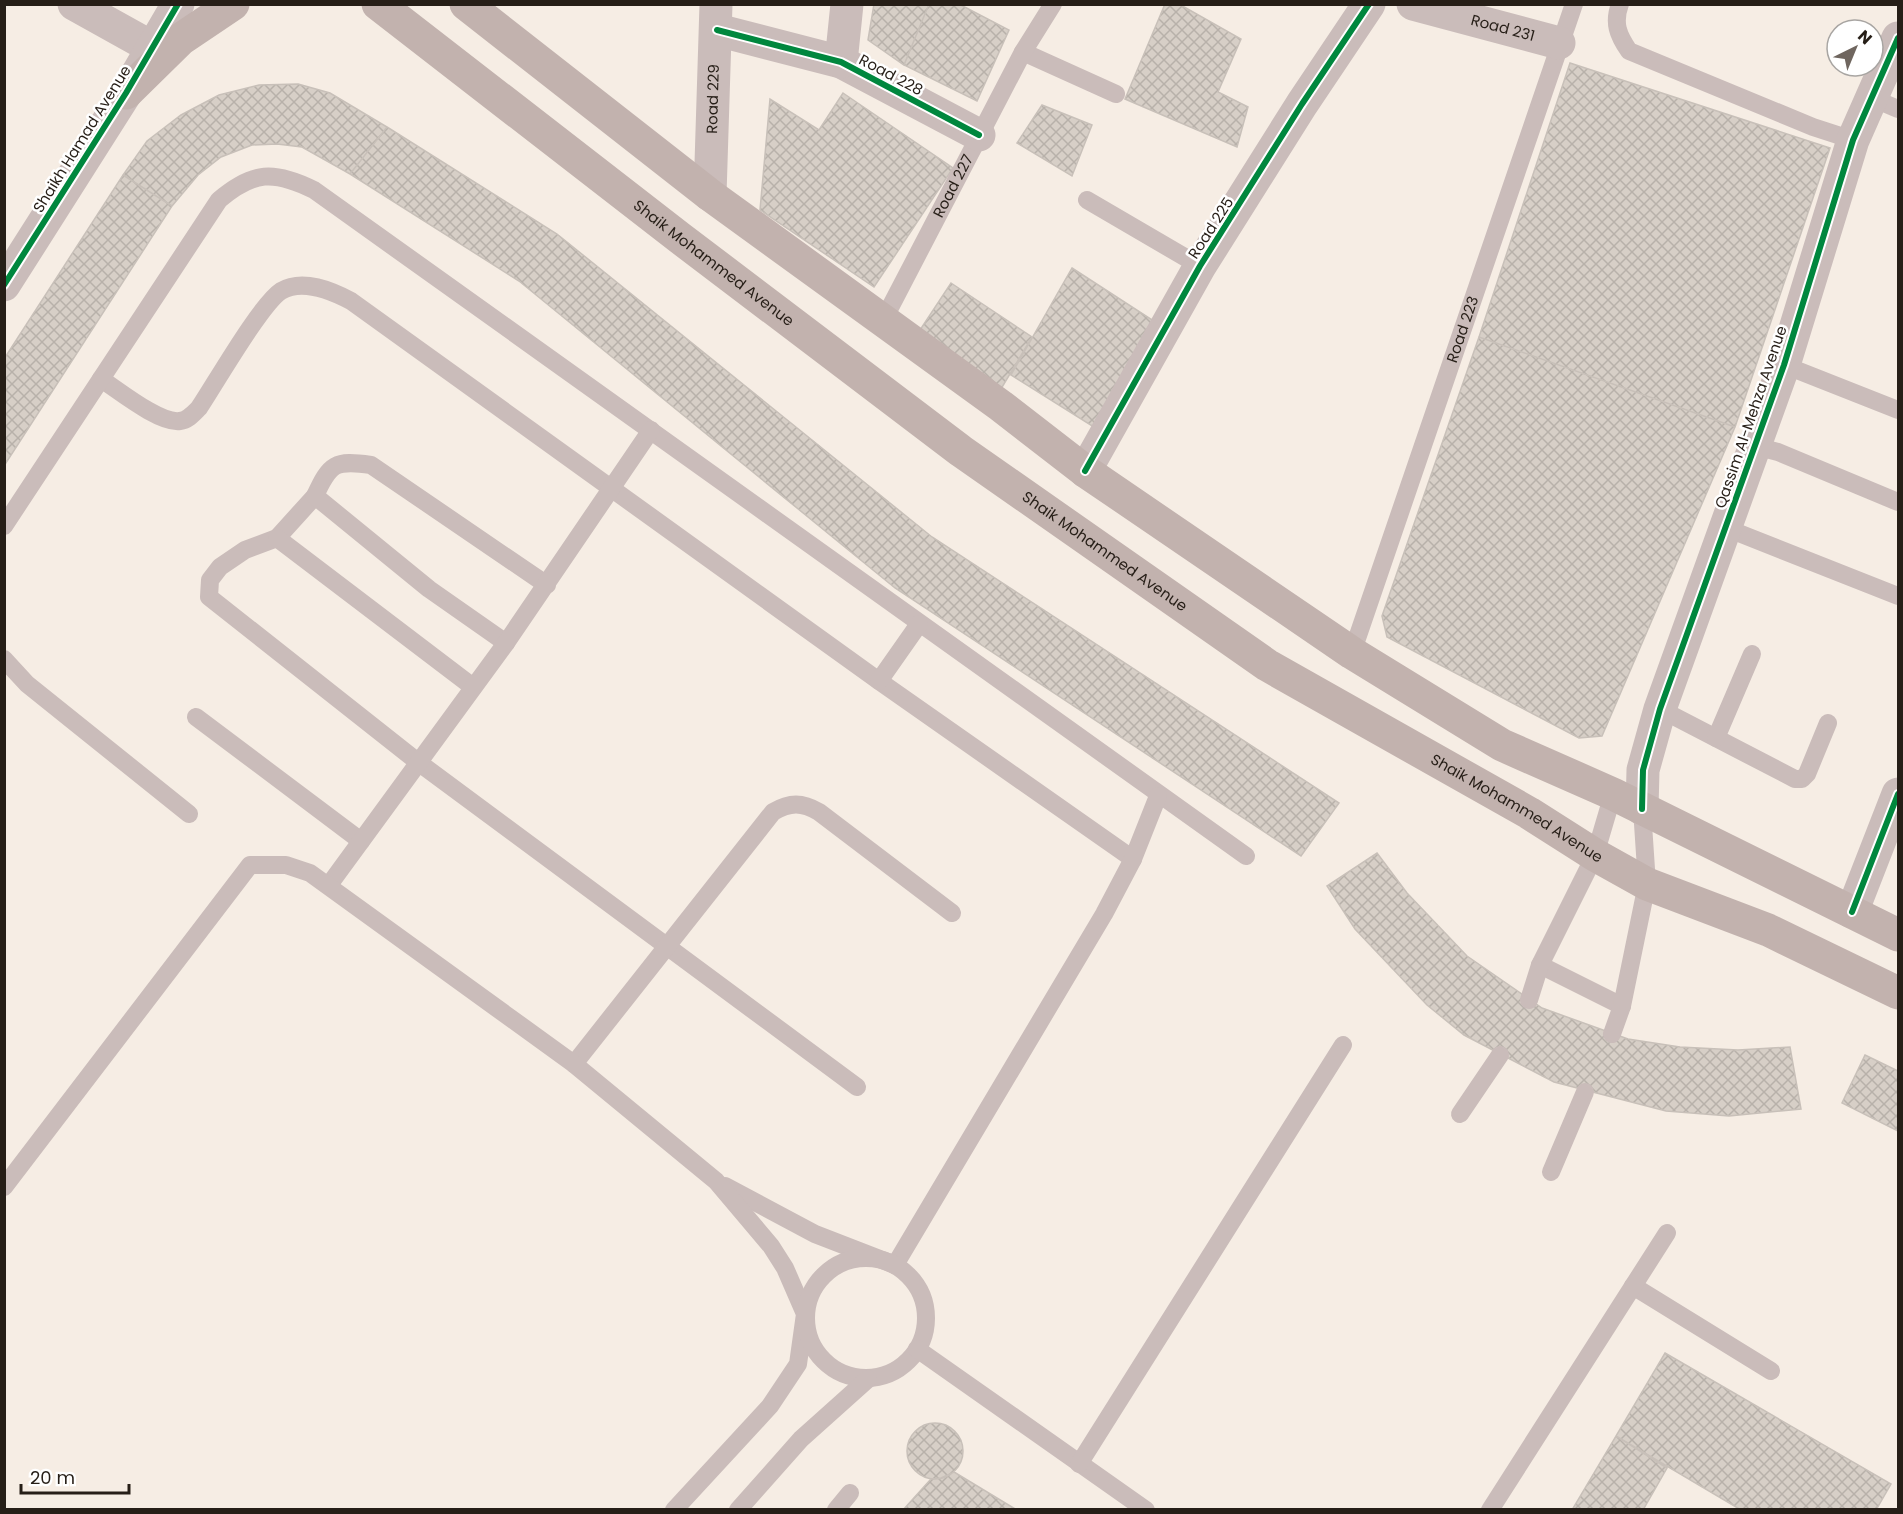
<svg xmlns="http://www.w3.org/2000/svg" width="1903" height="1514" font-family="Poppins,sans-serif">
  <defs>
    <pattern id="building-cross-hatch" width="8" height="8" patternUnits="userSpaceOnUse" patternTransform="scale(1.5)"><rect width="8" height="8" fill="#d7cfc7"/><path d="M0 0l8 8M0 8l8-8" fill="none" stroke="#b8b1aa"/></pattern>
  </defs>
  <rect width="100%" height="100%" fill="#f6ede4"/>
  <path fill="url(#building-cross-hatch)" stroke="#c8c0b9" stroke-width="1.5" d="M874 4H929L904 65 868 40Z
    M929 4H959L1009 30 977 101 904 65Z
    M1165 4H1179L1241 39 1218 92 1248 107 1237 147 1125 99Z
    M1570 63 1830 148 1735 427 1479 337Z
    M298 84 330 93 387 127 350 174 302 147 277 144 252 145 221 157 198 175 172 206 123 175 147 141 181 115 219 95 259 85Z
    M843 93 953 168 874 287 760 210 770 99 819 130Z
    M1042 105 1092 125 1072 176 1017 143Z
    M387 127 557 234 932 537 1339 803 1301 856 895 588 519 281 350 174Z
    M123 175 172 206 4 466V359Z
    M1072 268 1163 327 1097 429 1011 375Z
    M951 283 1032 337 998 394 914 339Z
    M1479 337 1735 427 1602 736 1579 738 1387 637 1382 616Z
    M1377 853 1407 893 1467 956 1542 1008 1628 1039 1680 1047 1738 1050 1790 1047 1801 1109 1729 1116 1666 1111 1554 1082 1464 1035 1427 1005 1355 929 1327 886Z
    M1865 1055 1898 1071V1131L1842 1103Z
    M1665 1353 1891 1484 1876 1510H1741L1616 1436Z
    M907 1451a28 28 0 1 1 56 0a28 28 0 1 1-56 0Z
    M1616 1436 1667 1468 1643 1510H1572Z
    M954 1472 1017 1510H903L931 1479 941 1478Z"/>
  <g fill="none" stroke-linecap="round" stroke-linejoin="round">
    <g stroke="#cabcba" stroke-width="18">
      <path d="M1620 4C1613 23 1618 35 1629 51L1813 127 1853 140"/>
      <path d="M1023 52 1116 94"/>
      <path d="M1872 98 1898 109"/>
      <path d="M1087 200 1200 266"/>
      <path id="s1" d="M883 321 1023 52 1053 4"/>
      <path d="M1784 365 1898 410"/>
      <path d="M101 379C118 390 160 424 180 421 188 420 193 414 199 408 215 384 261 304 281 291 303 278 332 291 351 301L879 681 1133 859"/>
      <path d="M1755 446 1778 452 1898 502"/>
      <path d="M315 496 277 538 245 550 220 567 210 580 209 597 418 762 857 1087"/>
      <path d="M4 526 219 200C253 171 274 170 314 190L1246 856"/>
      <path d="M1726 528 1898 596"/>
      <path d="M277 538 473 687"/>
      <path d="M506 643 429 589 315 496C330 463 335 460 371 465L547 585"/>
      <path id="s2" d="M1352 653 1574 4"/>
      <path d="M4 659 27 684 189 814"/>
      <path d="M879 681 919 624"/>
      <path d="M1660 709 1795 779H1802L1807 774 1828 723"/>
      <path d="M196 717 361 841"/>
      <path d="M1716 738 1752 654"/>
      <path d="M329 885 506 643 651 430"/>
      <path d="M1540 965 1622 1006"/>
      <path d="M1529 1000 1540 965 1595 855 1613 794"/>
      <path d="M1612 1034 1622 1006 1647 884 1642 809"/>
      <path d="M574 1064 773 812C790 802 802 802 819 812L952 913"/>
      <path d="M1460 1114 1500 1055"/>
      <path d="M1551 1172 1585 1092"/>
      <path d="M725 1186 815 1234 895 1265 1104 914 1133 859 1158 796"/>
      <path d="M4 1187 250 865H286L310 873 574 1064 716 1181 771 1246 785 1268 805 1314 798 1364 770 1406 674 1510"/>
      <circle cx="866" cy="1318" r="60"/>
      <path d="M1633 1286 1771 1371"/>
      <path d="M917 1349 1146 1510"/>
      <path d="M1079 1464 1343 1045"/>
      <path d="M738 1510 801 1439 868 1379"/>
      <path d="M836 1510 850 1493"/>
      <path d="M1490 1510 1667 1233"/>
    </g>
    <g stroke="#cabcba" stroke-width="33">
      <path d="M74 4 153 48"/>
      <path id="s3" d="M1413 4 1559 43"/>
      <path d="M717 30 841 62 979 135"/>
      <path d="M841 62 847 4"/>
      <path id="s4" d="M710 195 716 4"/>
      <path d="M1085 471 1200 266 1302 104 1369 4"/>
      <path d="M1642 809 1643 770 1660 709 1784 365 1853 140 1898 38"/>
    </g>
    <path stroke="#cabcba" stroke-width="33" d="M4 285 126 93 178 4
      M1852 912 1898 794"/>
    <g stroke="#c2b2ae" stroke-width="33">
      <path id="s5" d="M378 4 680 238 961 451 1267 665 1529 813 1595 855 1647 884 1768 930 1898 993"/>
      <path d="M466 4 710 195 1001 406 1085 471 1352 653 1502 745 1613 794 1898 935"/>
      <path d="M126 93 181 39 233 4"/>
    </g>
    <defs>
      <path id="cycleway" d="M717 30 841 62 979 135
        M4 285 126 93 178 4
        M1085 471 1200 266 1302 104 1369 4
        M1642 809 1643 770 1660 709 1784 365 1853 140 1898 38
        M1852 912 1898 794"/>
    </defs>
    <use href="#cycleway" stroke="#fff" stroke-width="10"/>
    <use href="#cycleway" stroke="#00873e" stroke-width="6"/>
  </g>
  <g text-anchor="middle" stroke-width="5" stroke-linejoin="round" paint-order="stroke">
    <g font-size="15" fill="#261e17" stroke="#fff">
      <text dy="5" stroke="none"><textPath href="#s3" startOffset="93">Road 231</textPath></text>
      <text transform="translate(891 75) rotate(28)" y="5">Road 228</text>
      <text dy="5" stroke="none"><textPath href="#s4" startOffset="96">Road 229</textPath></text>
      <text transform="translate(82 139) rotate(-58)" y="5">Shaikh Hamad Avenue</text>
      <text dy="5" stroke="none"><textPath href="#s1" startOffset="152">Road 227</textPath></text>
      <text transform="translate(1211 228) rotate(-57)" y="5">Road 225</text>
      <text dy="5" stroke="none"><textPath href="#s5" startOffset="424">Shaik Mohammed Avenue</textPath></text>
      <text dy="5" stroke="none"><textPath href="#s2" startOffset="342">Road 223</textPath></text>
      <text transform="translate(1751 417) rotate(-71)" y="5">Qassim Al-Mehza Avenue</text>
      <text dy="5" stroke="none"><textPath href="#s5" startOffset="910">Shaik Mohammed Avenue</textPath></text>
      <text dy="5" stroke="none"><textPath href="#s5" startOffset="1396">Shaik Mohammed Avenue</textPath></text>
    </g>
  </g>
  <rect width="1903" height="1514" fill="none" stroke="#261e17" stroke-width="12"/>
  <g transform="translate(1855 48) rotate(43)"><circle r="28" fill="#ffffff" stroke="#a8a5a2" stroke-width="1.5"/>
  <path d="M0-4.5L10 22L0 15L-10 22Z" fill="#6f665f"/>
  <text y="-9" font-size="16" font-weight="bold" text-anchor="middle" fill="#261e17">N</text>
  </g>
  <path d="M21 1484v9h108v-9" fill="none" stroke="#261e17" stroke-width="3"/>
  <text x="30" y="1484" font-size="18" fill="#261e17" stroke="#ffffff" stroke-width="4.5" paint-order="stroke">20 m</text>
</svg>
